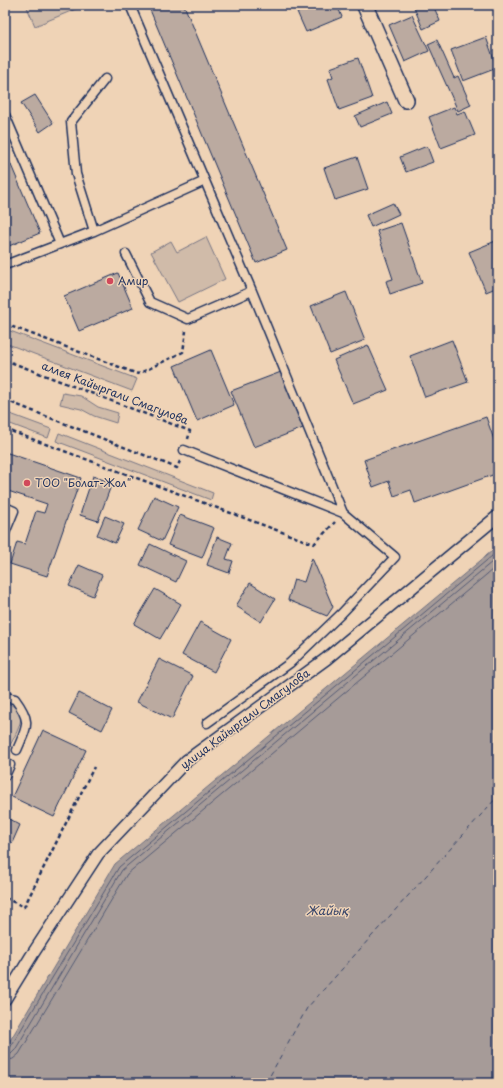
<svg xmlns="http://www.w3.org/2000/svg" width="503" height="1088" font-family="'Playpen Sans',sans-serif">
  <rect width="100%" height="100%" fill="#efd3b6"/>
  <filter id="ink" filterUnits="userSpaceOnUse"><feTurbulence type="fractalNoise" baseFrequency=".025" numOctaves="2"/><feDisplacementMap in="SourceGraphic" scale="8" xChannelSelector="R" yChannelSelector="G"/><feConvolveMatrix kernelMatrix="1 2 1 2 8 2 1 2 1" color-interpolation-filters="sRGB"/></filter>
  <g filter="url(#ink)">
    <path fill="#d0bba9" stroke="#767584" d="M26 5H82L83 6 35 26Z
      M206 237 225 279 178 302 151 252 171 241 177 252Z
      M5 329 137 379 132 391 5 343Z
      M63 393 81 396 98 407 118 413 116 423 94 416 81 409 60 404Z
      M5 412 51 429 48 438 5 422Z
      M59 433 213 493 211 500 56 441Z
      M5 703C14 704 23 713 20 723 17 734 10 745 5 754Z"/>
    <path fill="#a69b98" stroke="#6e7081" d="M498 546V1083H5V1049L115 864Z"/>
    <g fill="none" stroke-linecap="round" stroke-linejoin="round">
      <path stroke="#535a75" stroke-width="1" d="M5 1050 10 1048 119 867 498 551
        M5 1055 11 1054 15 1050 122 870 498 557
        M5 1061 13 1059 19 1054 127 874 498 565"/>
      <path stroke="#37456a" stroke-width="1" stroke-dasharray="5 4" stroke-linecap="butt" d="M266 1083 307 1008 498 796"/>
    </g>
    <path fill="#bbaaa0" stroke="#1b2f5e" d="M148 5H184L287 250 256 263Z
      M294 5H337L342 17 306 32Z
      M413 5H433L440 21 423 29Z
      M412 15 429 51 405 62 389 25Z
      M486 37 497 68 463 81 451 50Z
      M437 40 454 78 458 76 471 105 458 111 428 44Z
      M358 58 372 98 339 110 328 79 333 77 330 68Z
      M35 95 53 123 40 132 21 103Z
      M387 102 392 114 360 127 355 116Z
      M454 107 457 114 465 111 475 135 441 148 429 117Z
      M427 146 433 162 406 172 400 157Z
      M5 151 40 233 9 246 5 237Z
      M357 157 368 189 335 200 324 168Z
      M393 203 399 214 371 227 366 215Z
      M401 223 422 283 390 294 386 281 393 279 377 231Z
      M498 240V287L486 292 469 252Z
      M118 273 133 308 79 331 64 296Z
      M346 292 365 340 330 354 311 306Z
      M452 340 468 382 425 397 410 356Z
      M368 345 388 390 353 404 334 360Z
      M211 350 234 405 197 421 174 366Z
      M281 372 303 428 254 447 231 391Z
      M486 417 498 451V473L415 503 411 490 394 496 389 481 373 487 364 460Z
      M5 452 81 478 47 576 10 564 17 542 25 544 36 511 44 513 47 504 5 490Z
      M93 476 112 483 98 521 80 515Z
      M154 496 178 507 162 541 138 530Z
      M180 515 214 528 202 558 168 545Z
      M105 516 124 524 115 543 97 535Z
      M217 537 232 543 226 559 233 561 229 573 207 565Z
      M150 544 186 561 176 582 140 565Z
      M312 558 333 607 327 616 288 600 294 579 304 582Z
      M79 565 102 575 93 596 69 586Z
      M250 583 275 599 261 622 236 606Z
      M155 589 181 604 160 639 134 624Z
      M200 622 231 639 214 672 182 655Z
      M159 659 193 676 172 719 137 702Z
      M79 693 112 710 102 730 69 713Z
      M43 730 86 750 54 817 12 797Z
      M5 817 20 825 12 843 5 839Z"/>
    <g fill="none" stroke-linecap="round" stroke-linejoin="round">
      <defs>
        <path id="service" d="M5 115 60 244
          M205 181 252 291
          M94 231 205 181 130 5
          M126 254 150 302 188 319 252 291 343 513 395 557 341 614 290 663 207 723
          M5 265 94 231 76 174 71 122 105 79
          M184 450 343 513
          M5 507 14 511 5 533
          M5 697 15 699C32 722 27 726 17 750
          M5 776 10 765"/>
        <path id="pedestrian" d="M5 999 32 955 98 854 186 761 326 659 498 516"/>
        <path id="minor" d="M368 5 365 6 406 100"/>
      </defs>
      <use href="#service" stroke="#1b2f5e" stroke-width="11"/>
      <use href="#pedestrian" stroke="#1b2f5e" stroke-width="14"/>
      <use href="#minor" stroke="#1b2f5e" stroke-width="18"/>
      <path stroke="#1b2f5e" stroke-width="2.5" stroke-dasharray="4 3" stroke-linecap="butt" d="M5 324 138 374 183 352 186 331
        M5 360 190 431 188 439
        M5 400 177 468 180 461
        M5 429 314 544 335 522
        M5 898 24 907 94 767"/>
      <use href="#service" stroke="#efd3b6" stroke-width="8"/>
      <use href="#pedestrian" stroke="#efd3b6" stroke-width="11"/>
      <use href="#minor" stroke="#efd3b6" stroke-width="15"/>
    </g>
  </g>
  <g fill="#d1495b" stroke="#efd3b6" stroke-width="1.5">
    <circle cx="110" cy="281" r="4"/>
    <circle cx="27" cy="483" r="4"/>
  </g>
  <g text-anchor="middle" stroke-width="3" stroke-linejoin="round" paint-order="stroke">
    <g font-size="11" fill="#1b2f5e" stroke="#efd3b6" text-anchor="start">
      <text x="118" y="285">Амир</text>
      <text x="35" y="487">ТОО "Болат-Жол"</text>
    </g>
    <g font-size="11" fill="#1b2f5e" stroke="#efd3b6">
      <text transform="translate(115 393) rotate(21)" y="4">аллея Кайыргали Смагулова</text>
      <text transform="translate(245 719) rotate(-37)" y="4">улица Кайыргали Смагулова</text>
    </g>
    <g font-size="12" font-style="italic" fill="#37456a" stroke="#efd3b6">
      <text x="327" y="915">Жайық</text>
    </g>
  </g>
  <rect width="503" height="1088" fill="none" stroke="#efd3b6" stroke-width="20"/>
  <rect x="10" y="10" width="483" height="1068" fill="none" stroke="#1b2f5e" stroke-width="1.5" filter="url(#ink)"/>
</svg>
